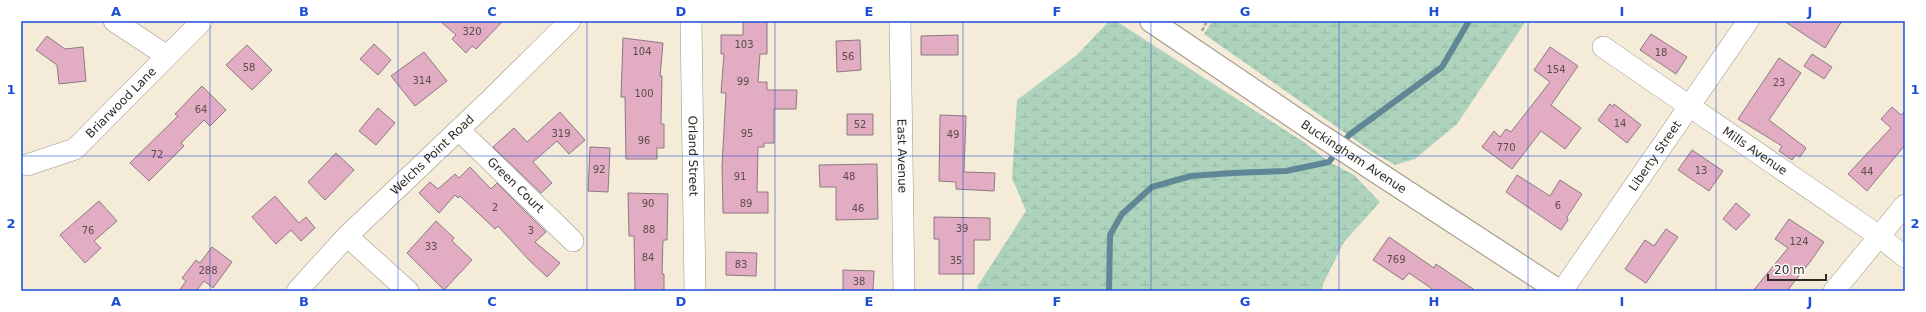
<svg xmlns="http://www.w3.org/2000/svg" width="1926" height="312" font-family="'DejaVu Sans',sans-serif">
  <defs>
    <pattern id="wetland-marsh" width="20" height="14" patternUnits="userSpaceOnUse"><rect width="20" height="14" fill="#aed3bd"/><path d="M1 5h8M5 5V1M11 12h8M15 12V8" fill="none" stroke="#96b5a2"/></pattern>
  </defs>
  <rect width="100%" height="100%" fill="#f5ebd9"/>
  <path fill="url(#wetland-marsh)" d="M1109 21H1116L1305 143 1329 162 1354 175 1380 202 1344 242 1323 284 1322 291H979L977 287 1026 211 1012 178 1017 100 1077 55Z
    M1212 21H1526L1457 124 1415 159 1395 165 1371 151 1204 34Z"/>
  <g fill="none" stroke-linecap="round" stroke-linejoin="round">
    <path stroke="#608795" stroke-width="6" d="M1109 291 1110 235 1122 214 1152 187 1191 176 1233 173 1286 171 1329 162 1349 135 1442 67 1469 21"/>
  </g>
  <path fill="#e2adc3" stroke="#8c7981" d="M440 21H503L476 49 472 46 466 53 452 39 456 35Z
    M743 21H767V54H760L758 82H767V90H797L796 109H774V143H764V147H758L757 192H768V213H723L722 166 726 93H721L724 54H721V35H743Z
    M1784 21H1842L1825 48Z
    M1651 34 1687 57 1676 74 1640 50Z
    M958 35V55H921V36Z
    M47 36 65 49 83 47 86 81 59 84 57 65 36 50Z
    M623 38 663 43 660 76H662L661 124H664V148H657V159H626L625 97H621Z
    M860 40 861 70 837 72 836 41Z
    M374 44 391 60 378 75 360 59Z
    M247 45 272 70 252 90 226 65Z
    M1550 47 1578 66 1551 105 1581 128 1565 149 1541 131 1512 169 1482 147 1494 131 1500 137 1506 129 1511 132 1550 82 1534 70Z
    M424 52 447 81 415 106 391 76Z
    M1812 54 1832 67 1824 79 1804 66Z
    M1779 58 1801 73 1769 120 1806 148 1800 157 1796 155 1792 160 1779 151 1782 146 1738 119Z
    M202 86 226 110 210 126 204 120 181 143 184 146 149 181 130 163 178 116 175 114Z
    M1610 104 1613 107 1614 104 1641 125 1627 143 1598 120Z
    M1892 107 1901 115 1905 111V145L1867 191 1848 174 1891 128 1881 119Z
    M378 108 395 123 376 145 359 131Z
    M560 112 585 140 569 154 557 141 533 162 552 183 541 193 493 147 514 128 527 142Z
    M847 114H873V135H847Z
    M940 115 966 116 964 172 995 173 994 191 956 189V182L939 181Z
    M590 147 610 148 608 192 588 191Z
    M1692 150 1723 171 1709 191 1678 170Z
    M336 153 354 170 325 200 308 182Z
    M877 164 878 219 836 220V187H820L819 165Z
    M470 167 491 189 497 183 546 232 535 242 560 263 547 277 529 260 498 226 495 229 460 196 458 198 455 195 439 213 419 193 430 182 438 189 455 174 459 178Z
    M1517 175 1550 196 1560 180 1582 194 1567 217 1568 220 1561 230 1506 192Z
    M628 193 668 194 667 240H663L662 274H664V291H635L634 236H629Z
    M275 196 299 223 306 217 315 228 301 241 291 230 276 244 252 217Z
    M99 201 117 221 94 241 101 248 85 263 60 235Z
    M1736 203 1750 215 1736 230 1723 219Z
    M934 217 990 218V240H974V274H939V239H934Z
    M1789 219 1824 242 1810 262 1787 291H1753L1788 248 1775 239Z
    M436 221 454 238 452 241 472 260 444 290 407 253Z
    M1666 229 1678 237 1646 283 1625 269 1645 240 1654 246Z
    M1389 237 1434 268 1436 264 1476 291H1435L1409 273 1403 280 1373 260Z
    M212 247 232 262 213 288 204 281 196 291H179L186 281 182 278 196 260 200 263Z
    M726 252 757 253 756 276 726 275Z
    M843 270 874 271 873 291H843Z"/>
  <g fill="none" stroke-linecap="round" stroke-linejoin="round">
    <defs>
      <g id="minor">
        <path d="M114 21 167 56"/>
        <path id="s1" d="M691 21 695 291"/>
        <path id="s2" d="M900 21 904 291"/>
        <path id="s3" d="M1603 47 1879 236 1905 257"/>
        <path id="s4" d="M459 130 573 241"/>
        <path id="s5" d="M27 165 75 149 202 21"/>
        <path d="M347 236 408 291"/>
        <path id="s6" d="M297 291 347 236 490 100 570 21"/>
        <path id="s7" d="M1562 291 1748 21"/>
        <path d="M1834 291 1905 205"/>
      </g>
      <g id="major">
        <path id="s8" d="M1151 21 1314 131 1559 291"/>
      </g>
    </defs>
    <use href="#minor" stroke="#9e9685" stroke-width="22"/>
    <use href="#major" stroke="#9e9685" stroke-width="24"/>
    <path stroke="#aba496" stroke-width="2.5" stroke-dasharray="4 2" stroke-linecap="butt" d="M1202 31 1207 21"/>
    <use href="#minor" stroke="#fff" stroke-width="21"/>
    <use href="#major" stroke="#fff" stroke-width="22"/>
  </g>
  <path fill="none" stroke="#1d4ed8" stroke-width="1" stroke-opacity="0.55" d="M210 21V291M398 21V291M587 21V291M775 21V291M963 21V291M1151 21V291M1339 21V291M1528 21V291M1716 21V291M21 156H1905"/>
  <g text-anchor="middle" stroke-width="4" stroke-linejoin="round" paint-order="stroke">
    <g font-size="10" fill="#5c4c4c">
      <text x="472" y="35">320</text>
      <text x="744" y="48">103</text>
      <text x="642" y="55">104</text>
      <text x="1661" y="56">18</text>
      <text x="848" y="60">56</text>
      <text x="249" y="71">58</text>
      <text x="1556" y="73">154</text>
      <text x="422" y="84">314</text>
      <text x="743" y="85">99</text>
      <text x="1779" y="86">23</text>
      <text x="644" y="97">100</text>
      <text x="201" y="113">64</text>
      <text x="1620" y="127">14</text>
      <text x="860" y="128">52</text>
      <text x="561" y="137">319</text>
      <text x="747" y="137">95</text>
      <text x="953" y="138">49</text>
      <text x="644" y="144">96</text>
      <text x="1506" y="151">770</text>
      <text x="157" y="158">72</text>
      <text x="599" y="173">92</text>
      <text x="1701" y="174">13</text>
      <text x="1867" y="175">44</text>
      <text x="740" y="180">91</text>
      <text x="849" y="180">48</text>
      <text x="648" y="207">90</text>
      <text x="746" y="207">89</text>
      <text x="1558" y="209">6</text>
      <text x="495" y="211">2</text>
      <text x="858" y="212">46</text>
      <text x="962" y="232">39</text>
      <text x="649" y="233">88</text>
      <text x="88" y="234">76</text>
      <text x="531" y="234">3</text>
      <text x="1799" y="245">124</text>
      <text x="431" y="250">33</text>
      <text x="648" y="261">84</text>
      <text x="1396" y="263">769</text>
      <text x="956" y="264">35</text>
      <text x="741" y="268">83</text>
      <text x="208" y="274">288</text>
      <text x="859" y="285">38</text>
    </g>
    <g font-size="12" fill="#2f2b24" stroke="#fff">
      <text dy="4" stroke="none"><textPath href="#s5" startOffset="116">Briarwood Lane</textPath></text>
      <text dy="4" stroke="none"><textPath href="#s3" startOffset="184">Mills Avenue</textPath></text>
      <text dy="4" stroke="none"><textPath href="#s6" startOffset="192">Welchs Point Road</textPath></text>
      <text dy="4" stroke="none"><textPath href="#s1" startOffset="135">Orland Street</textPath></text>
      <text dy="4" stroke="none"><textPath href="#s2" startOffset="135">East Avenue</textPath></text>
      <text dy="4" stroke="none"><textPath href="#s7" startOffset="164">Liberty Street</textPath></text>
      <text dy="4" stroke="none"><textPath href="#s8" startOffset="244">Buckingham Avenue</textPath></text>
      <text dy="4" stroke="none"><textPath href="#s4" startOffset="79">Green Court</textPath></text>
    </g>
  </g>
  <rect width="1926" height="312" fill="none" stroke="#ffffff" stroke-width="44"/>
  <path d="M1768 274v6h58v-6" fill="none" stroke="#2f2b24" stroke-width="2"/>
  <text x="1774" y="274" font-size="12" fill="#2f2b24" stroke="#ffffff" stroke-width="3" paint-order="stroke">20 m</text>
  <rect x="22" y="22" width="1882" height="268" fill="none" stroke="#1d4ed8" stroke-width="1.5"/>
  <g font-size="13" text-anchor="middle" font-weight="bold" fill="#1d4ed8">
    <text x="116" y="16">A</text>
    <text x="304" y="16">B</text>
    <text x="492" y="16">C</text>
    <text x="681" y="16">D</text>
    <text x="869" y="16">E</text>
    <text x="1057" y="16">F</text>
    <text x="1245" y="16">G</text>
    <text x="1434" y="16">H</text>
    <text x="1622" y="16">I</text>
    <text x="1810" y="16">J</text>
    <text x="11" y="94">1</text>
    <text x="1915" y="94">1</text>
    <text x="11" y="228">2</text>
    <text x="1915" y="228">2</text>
    <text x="116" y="306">A</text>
    <text x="304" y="306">B</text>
    <text x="492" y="306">C</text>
    <text x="681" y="306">D</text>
    <text x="869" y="306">E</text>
    <text x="1057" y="306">F</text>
    <text x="1245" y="306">G</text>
    <text x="1434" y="306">H</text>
    <text x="1622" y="306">I</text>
    <text x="1810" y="306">J</text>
  </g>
</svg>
